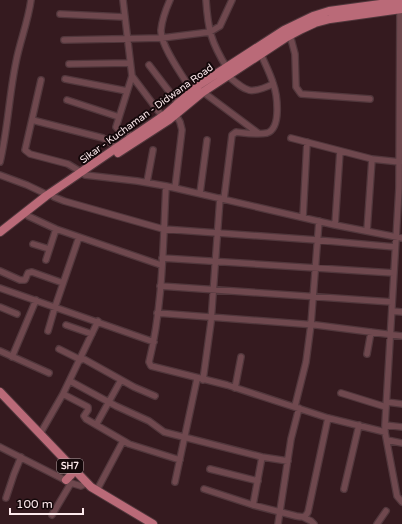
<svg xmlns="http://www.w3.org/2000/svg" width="402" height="524" font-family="'Varela Round',sans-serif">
  <rect width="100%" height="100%" fill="#351a1f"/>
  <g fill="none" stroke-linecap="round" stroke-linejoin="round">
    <defs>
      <path id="minor" d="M123 0 132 76 162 116
        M170 0C166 9 162 20 161 30 160 45 184 78 192 91
        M206 0C208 30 211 42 227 68
        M400 9 399 188 385 425V432L397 496 402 502
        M60 14 124 17
        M290 35 295 54 296 87 301 94 370 99
        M64 40 162 38 210 32 220 26 232 0
        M69 64 130 63
        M149 65 178 103
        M132 76 116 127 120 131 133 136
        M228 76C247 92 250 95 273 84
        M65 79 127 91
        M41 80 25 150 30 154 68 164 81 172
        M203 92 258 133
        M67 100 119 117
        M32 120 103 138 117 147
        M291 138 372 159 400 162
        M0 162C8 129 9 95 16 62 20 41 28 22 31 0
        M0 175 27 185 48 195
        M85 175 137 181 166 186 335 225 402 238
        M147 182 153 150
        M166 186C163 244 163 306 149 362L151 366 227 385 328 418 385 432
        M175 188 182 130 180 122 176 115
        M200 193 207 140
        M54 197 64 201 163 229 317 240 395 247
        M224 199 232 135 236 132C245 133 258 135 267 133 282 128 277 94 273 83 270 73 265 64 261 54
        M28 216 56 229 161 265
        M303 217 307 142
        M335 225 340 151
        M367 231 372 159
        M33 244 49 249
        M162 258 394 273
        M46 260 56 229
        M0 271 20 280H25L28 273 32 272 63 283
        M160 286 392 302
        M0 288 154 342
        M0 307 17 314
        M392 311 402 312
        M157 313 316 325 402 336
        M66 325 92 334
        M48 331 55 307 79 237
        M59 349 81 360
        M0 351 49 373
        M367 354 371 332
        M12 357 36 300
        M82 358 134 387 155 396
        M203 380 211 322 220 198
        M70 381 116 406 149 421 164 432 262 457 288 461
        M235 388 241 357
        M341 393 386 407
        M63 394 88 407V410L84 416 86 419 129 444 180 460
        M387 402 402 404
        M295 406 306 362 311 324 319 221
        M96 425 121 380
        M385 425 402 427
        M40 434 63 394 98 321
        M387 440 402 443
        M0 447 71 483 81 486 87 483
        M210 469 258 481
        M175 482 197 379
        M204 489 253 505 296 516C302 517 305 518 308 512L328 418
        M344 489 359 425
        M97 490 123 441
        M6 498 14 474 21 457
        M253 505 262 457
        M52 515 71 483
        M303 517 311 521 314 524
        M278 524 291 439 299 408
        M377 524 386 511"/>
      <path id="primary" d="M118 153 169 120 203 92 287 37 302 29 315 23 330 19 402 9
        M0 232 46 196 166 114 199 85 284 30 313 16 329 11 402 1
        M0 392 91 487 153 524
        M66 480 71 475 74 470"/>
    </defs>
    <use href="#minor" stroke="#51373c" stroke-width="8"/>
    <use href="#primary" stroke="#51373c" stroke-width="10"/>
    <use href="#minor" stroke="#6f484e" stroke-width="5.5"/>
    <use href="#primary" stroke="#ba6a78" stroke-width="8"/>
  </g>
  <g text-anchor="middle" stroke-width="4" stroke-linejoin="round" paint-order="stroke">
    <rect fill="#14080a" stroke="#b7a6a8" stroke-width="1" x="57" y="459" width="26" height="14" rx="3"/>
    <g font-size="9" font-weight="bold" fill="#fde9ec">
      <text x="70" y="469">SH7</text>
    </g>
    <g font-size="10" fill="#fde9ec" stroke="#14080a">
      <text transform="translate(146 113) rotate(-36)" y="4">Sikar - Kuchaman - Didwana Road</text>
    </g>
  </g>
  <path d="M10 508v6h73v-6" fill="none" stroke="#fde9ec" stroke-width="2"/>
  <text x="16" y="508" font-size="12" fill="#fde9ec" stroke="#14080a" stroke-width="3" paint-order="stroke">100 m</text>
</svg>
